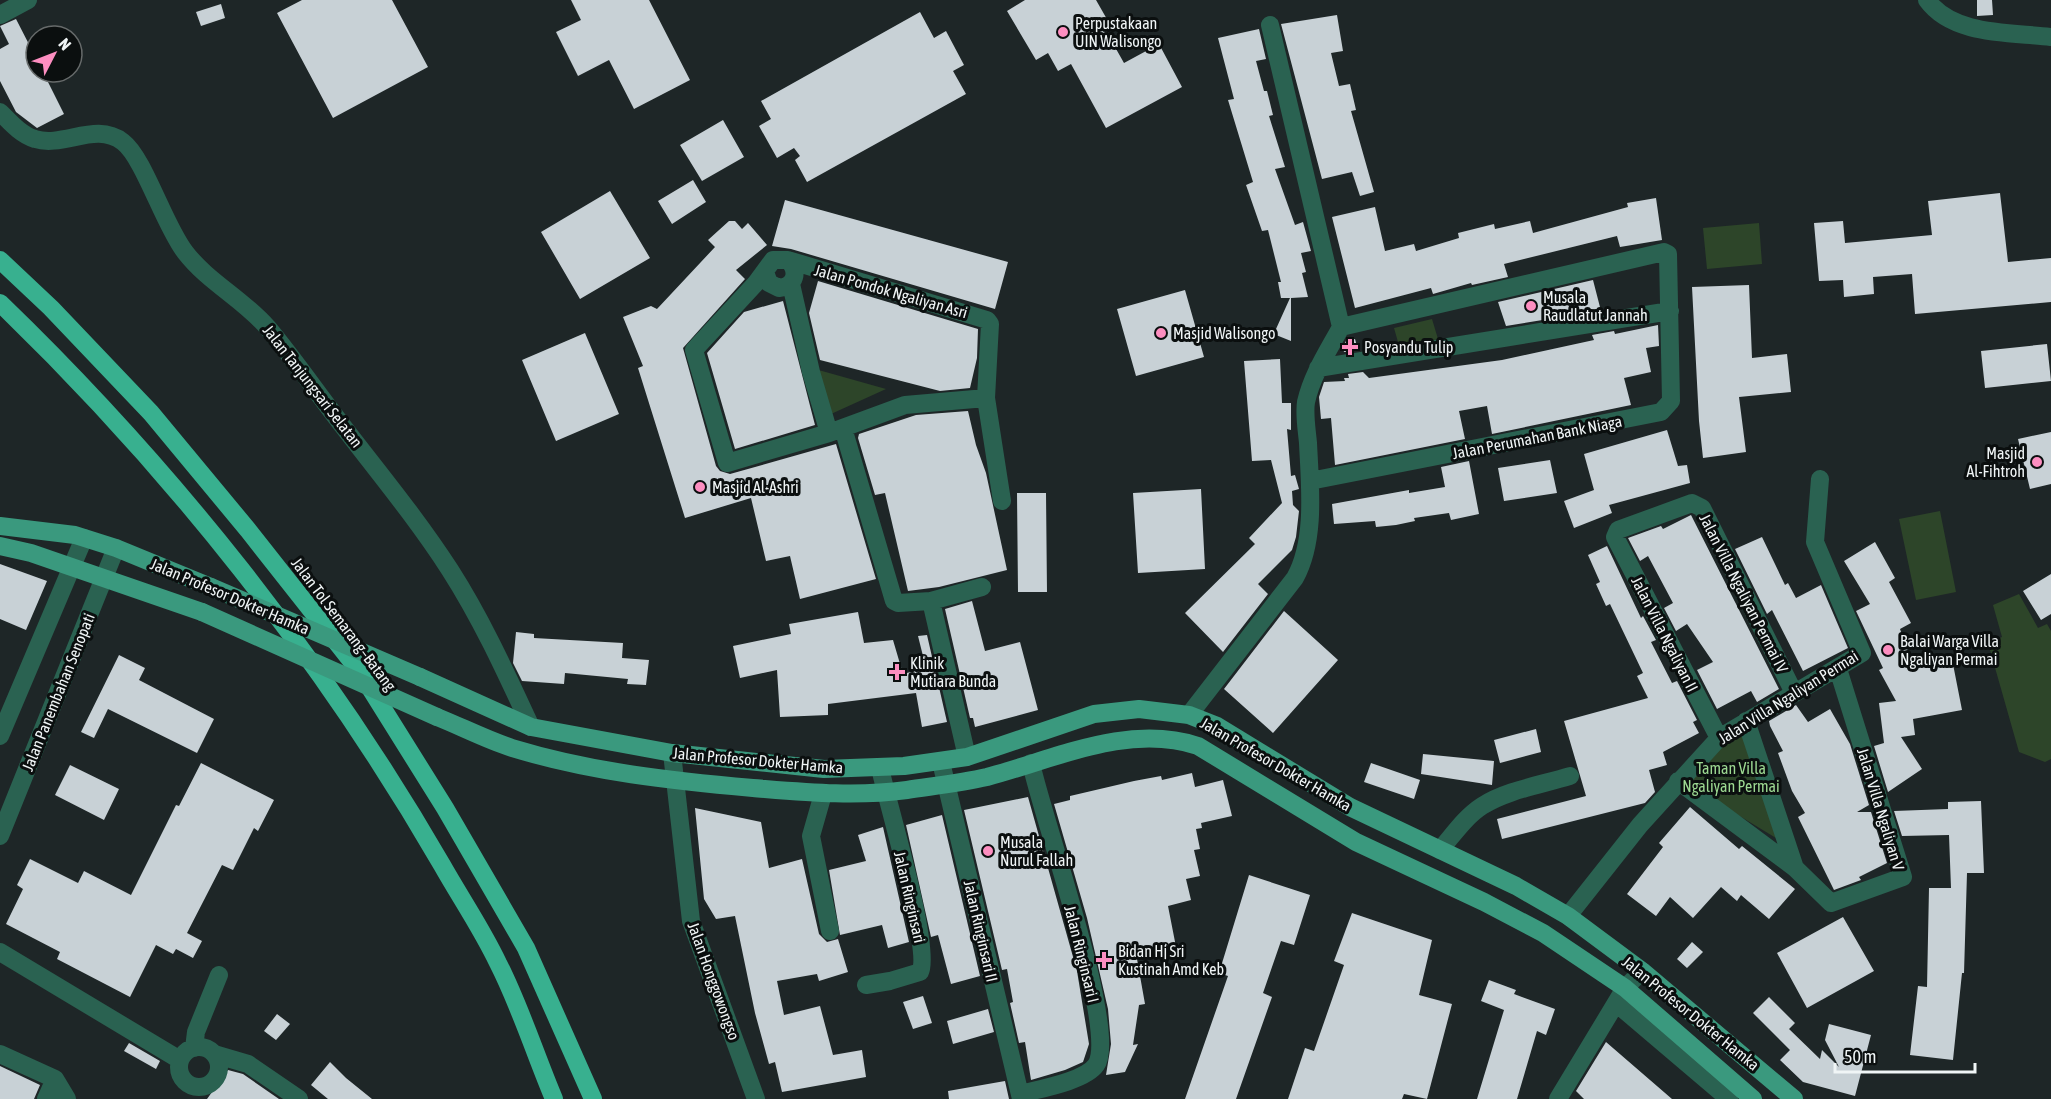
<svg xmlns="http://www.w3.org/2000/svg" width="2051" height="1099" font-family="'Asap Condensed',sans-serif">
  <rect width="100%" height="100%" fill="#1e2627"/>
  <path fill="#2d4529" d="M1759 223 1762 264 1707 269 1703 228Z
    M1432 319 1438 339 1400 349 1394 328Z
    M815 369 886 389 831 414Z
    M1940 511 1956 592 1916 600 1899 519Z
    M2019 594 2038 628 2047 624 2051 631V759L2045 762 2019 752 1988 643 2002 637 1993 605Z
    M1748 729 1776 838 1685 783 1723 743Z"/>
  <path fill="#c8d1d6" d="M302 0H392L428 67 333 118 277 13Z
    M571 0H649L690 80 634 109 609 60 578 76 556 32 581 20Z
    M1025 0H1096L1108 21 1102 24 1124 63 1159 44 1182 87 1106 128 1071 64 1058 71 1048 53 1036 60 1007 11Z
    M1977 0H1992L1993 15 1977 16Z
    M221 4 225 18 201 26 196 12Z
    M920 12 934 38 946 31 964 65 953 71 966 94 807 182 795 160 800 156 794 148 777 158 759 126 771 119 761 101Z
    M1337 15 1343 51 1331 53 1339 86 1350 84 1356 110 1351 111 1374 192 1360 196 1352 172 1322 179 1281 24Z
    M16 19 36 58V72H43L64 114 37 128 16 112 0 81V49L9 44 0 26Z
    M1259 29 1266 59 1256 61 1264 91H1267L1273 115 1269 116 1285 167 1275 169 1295 225 1303 222 1311 251 1301 253 1306 272 1302 273 1308 297 1291 298V341L1276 335V329L1290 298H1281L1278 282H1281L1268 230 1262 231 1246 185 1253 182 1228 100 1234 99 1218 38Z
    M723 120 744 157 702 181 680 145Z
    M693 180 706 202 672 224 658 201Z
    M610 191 650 258 580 299 541 232Z
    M2000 193 2008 262 2051 258V302L1915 314 1912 274 1873 277 1874 294 1844 297 1843 280 1819 281 1814 223 1843 221 1845 243 1932 235 1928 201Z
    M1656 198 1662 240 1620 247 1617 236 1504 264 1508 277 1472 285 1471 283 1433 294 1431 288 1355 308 1332 217 1375 207 1385 251 1414 244 1416 251 1459 238 1458 233 1494 224 1495 229 1530 221 1533 233 1628 207 1627 203Z
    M785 200 1008 262 995 309 791 249 772 246Z
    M729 221H735L742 229 748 223 767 245 736 270 745 279 683 348 716 466 720 471 730 474 836 444 876 579 800 599 790 556 766 561 751 498 685 518 638 368 643 366 623 317 651 306 657 309 715 247 708 240Z
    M1593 280 1601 311 1586 313 1585 310 1561 317 1506 326 1498 302Z
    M818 281 978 329 977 358 970 388 940 391 820 360 809 313Z
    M1749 285 1752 358 1787 354 1791 392 1739 397 1746 452 1703 458 1699 421 1692 287Z
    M1185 290 1204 357 1136 376 1117 309Z
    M783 301 815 425 735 449 707 353 744 312Z
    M1658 325 1659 346 1646 348 1651 372 1624 378 1631 405 1492 434 1487 406 1459 411 1465 439 1335 465 1331 418 1321 419 1319 397 1324 382 1345 381 1344 378H1349L1348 374 1363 372 1369 378 1502 360 1594 340 1592 335 1614 331 1615 334Z
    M585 333 619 414 556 441 522 360Z
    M1355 339 1358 350 1344 352 1343 347 1346 341Z
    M2047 344 2051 381 1985 388 1981 351Z
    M1280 359 1282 403H1291V430L1287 429 1291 476 1295 475 1299 489 1292 491 1293 505 1299 511 1296 537 1292 550 1258 584 1268 594 1223 652 1185 613 1255 544 1249 538 1282 503 1271 460 1252 461 1244 361Z
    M968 411 976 445 986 473 1007 570 939 587 908 591 885 493 875 495 858 438 859 434 916 415Z
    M1667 430 1678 466 1687 465 1690 483 1609 505 1612 513 1574 528 1564 501 1594 490 1584 454Z
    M2051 432V484L2030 489 2018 439Z
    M1550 460 1557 493 1504 501 1498 468Z
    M1469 461 1479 514 1451 520 1449 513 1414 518 1415 521 1396 525 1376 527 1375 521 1334 524 1332 504 1409 490V493L1445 487 1441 467Z
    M1201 489 1205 569 1138 573 1133 493Z
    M1017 493H1046L1047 592H1018Z
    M1691 515 1779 689 1757 702 1751 691 1717 709 1697 670 1713 662 1687 624 1676 631 1664 608 1673 603 1648 556 1640 561 1628 538 1661 526 1663 529Z
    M1762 537 1785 585 1788 583 1796 598 1821 585 1848 648 1803 671 1772 610 1767 614 1735 549Z
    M1875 542 1895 578 1889 582 1911 623 1900 629 1913 666 1952 659 1962 710 1913 719 1915 735 1901 737 1922 769 1888 792 1874 746 1884 743 1879 703 1896 701 1879 670 1883 668 1856 611 1870 604 1844 561Z
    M1607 546 1641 618 1643 616 1656 640 1651 642 1672 683 1677 681 1697 720 1693 722 1699 733 1663 752 1667 765 1649 770 1655 792 1645 803 1502 839 1497 819 1586 796 1564 721 1648 698 1637 676 1643 673 1610 604 1606 606 1596 584 1600 582 1588 555Z
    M0 564 47 581 26 630 0 619Z
    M2051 574V614L2041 620 2023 591Z
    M972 601 985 651 1020 642 1038 710 975 727 973 718H970L945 609Z
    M1284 611 1338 660 1273 733 1224 689Z
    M858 612 864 643 893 640 903 674 926 668 918 636 927 635 947 722 922 727 916 693 828 704V715L780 717 777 670 740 678 733 646 791 634 789 624Z
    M516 632 534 634V638L623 643 622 658 649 660 646 685 627 684 628 679 565 673 564 684 522 681 513 663Z
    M119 655 145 668 139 680 214 719 197 753 108 709 94 738 81 732Z
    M1796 705 1808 722 1830 709 1850 744 1869 805 1857 812H1871L1887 863 1859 877 1861 880 1834 890 1798 817 1805 813 1792 791 1778 753 1783 751 1770 726 1769 721Z
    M1536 729 1541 752 1500 763 1494 740Z
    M1423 754 1494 761 1492 785 1421 774Z
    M201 763 274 800 258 831 254 828 233 870 222 865 187 933 202 941 193 958 176 949 173 954 156 945 130 997 57 959 60 952 6 924 23 889 17 885 30 859 78 883 84 871 131 895 176 805 179 806Z
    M1371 763 1420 780 1414 799 1364 782Z
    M70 765 119 789 104 820 55 795Z
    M1192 773 1195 787 1223 780 1232 816 1201 823 1202 828 1196 829 1200 849 1194 850 1200 876 1186 879 1191 900 1168 906 1177 952 1137 959 1145 1004 1139 1005 1133 1045 1138 1044 1125 1072 1106 1075 1111 1044 1108 1009 1087 918 1054 804 1070 800V796L1134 781 1161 776 1162 780Z
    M1028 797 1077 971 1089 1044 1083 1062 1065 1070 1031 1080 1025 1042 1019 1043 1010 1003 1013 1002 1007 969 1002 970 964 810Z
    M1981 801 1984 873H1967L1964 973H1962L1953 1060 1910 1055 1918 986 1927 987 1929 888H1951L1949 835 1902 836 1894 811 1948 809V802Z
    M1690 807 1739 849 1742 846 1795 889 1769 919 1741 895 1737 901 1721 887 1693 918 1670 897 1656 916 1627 894 1663 847 1659 843Z
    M695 808 761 822 769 868 802 859 819 934 827 942 838 939 848 972 819 981 817 974 777 981 784 1015 820 1006 833 1055 862 1050 866 1077 782 1092 775 1062 769 1064 755 1013 735 916 716 919 704 899Z
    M942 815 980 976 951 984 938 935 931 937 906 825Z
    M883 827 909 942 888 948 882 925 840 935 829 870 866 861 858 835Z
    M1249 875 1310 895 1294 945 1281 941 1263 993 1272 997 1236 1099H1185L1228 976 1219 973Z
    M1352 913 1432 940 1419 995 1452 1004 1427 1099 1404 1094 1402 1099H1288L1305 1048 1314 1051 1344 965 1334 961Z
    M1843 917 1874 971 1807 1008 1777 953Z
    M1692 942 1703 952 1687 968 1677 959Z
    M1489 980 1516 990 1514 994 1555 1009 1546 1035 1537 1031 1517 1099H1477L1504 1010 1481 1001Z
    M923 996 932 1023 913 1029 903 1002Z
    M1769 997 1795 1023 1789 1029 1820 1059 1822 1050 1839 1067 1825 1040 1829 1024 1871 1035 1855 1096 1803 1082 1780 1060 1790 1050 1753 1013Z
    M988 1009 994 1032 953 1044 947 1021Z
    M277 1014 290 1024 276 1040 264 1031Z
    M1606 1042 1672 1099H1584L1576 1091Z
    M129 1043 160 1061 156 1069 124 1051Z
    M330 1062 346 1078 372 1099H328L311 1085Z
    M0 1066 40 1085 34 1099H0Z
    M228 1070 243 1074 279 1099H207Z
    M1005 1081 1009 1099H949L948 1091Z"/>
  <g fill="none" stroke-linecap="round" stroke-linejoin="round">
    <path stroke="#2a6251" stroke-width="18" d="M1927 0C1953 36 2011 32 2051 37
      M0 15 28 0
      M0 112C10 122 21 135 35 139 64 148 96 121 123 142 144 158 164 225 185 252 208 282 243 299 268 328 294 359 317 393 342 425 379 473 417 519 450 570 482 620 506 673 531 727
      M788 260 987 320 990 324 986 398 1002 501
      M765 272 769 283 779 288C796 286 799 271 788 260H773L756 283 694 350 727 463 829 433 905 405 986 398
      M791 284 811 372 829 433
      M1318 368 1670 311
      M843 428 894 601 898 603 931 601 982 587
      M1310 481 1661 412 1671 401 1668 254 1664 252 1341 327
      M931 601 967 757
      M1189 715 1295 578C1316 540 1310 486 1308 443 1307 431 1304 415 1306 402 1312 375 1328 351 1341 327L1270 25
      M1746 721 1795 868 1831 903 1903 877 1838 669
      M0 736 84 538
      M1719 738 1615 537 1618 530 1692 503 1702 508 1794 693
      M672 753 691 921 756 1099
      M941 762 1021 1099
      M1678 781 1795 868
      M823 794 811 836 830 931
      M0 836 116 548
      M1440 850C1453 835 1465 817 1482 806 1507 790 1541 785 1570 776
      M1568 916 1640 825 1719 738 1862 653 1815 542 1820 479
      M0 952 180 1060
      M866 985 890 981 920 972C932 951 887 801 880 768
      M1616 1003 1729 1099
      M179 1067a20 20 0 1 1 40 0a20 20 0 1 1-40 0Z
      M194 1048 196 1032 219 975
      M0 1054 55 1079 67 1099
      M214 1054 248 1064 299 1099
      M1020 1094C1039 1089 1085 1081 1096 1065 1119 1033 1041 813 1031 763
      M46 1099 55 1079
      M1558 1099 1625 988 1642 971"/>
    <path stroke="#3a997e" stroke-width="18" d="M0 526 75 535 116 548 211 587
      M0 546 31 553 202 612
      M420 677 531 727 672 753 824 769 904 766 967 757 1094 714 1139 709 1189 715 1217 726 1350 807 1516 886 1568 916 1642 971 1794 1099
      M437 717C462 727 487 740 512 748 591 772 672 781 753 788 804 792 855 797 907 790 933 786 961 783 987 777 1055 759 1128 723 1198 746L1356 842 1484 902 1543 933 1625 988 1753 1099"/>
    <path stroke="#38b08f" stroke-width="18" d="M0 260 51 308 151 413 248 530 360 672 445 808 526 948 593 1099
      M0 303C171 468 323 659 442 865 460 897 482 929 498 963 520 1006 535 1054 554 1099"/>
    <path stroke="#3a997e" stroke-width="18" d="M211 587 420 677
      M202 612 437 717"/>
  </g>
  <g fill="#fd8ec0" stroke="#0b0f0f" stroke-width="2">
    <circle cx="1063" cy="32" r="6"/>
    <circle cx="1531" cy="306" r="6"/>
    <circle cx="1161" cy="333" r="6"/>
    <path d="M1347 338h6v6h6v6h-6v6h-6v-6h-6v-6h6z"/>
    <circle cx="2037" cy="462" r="6"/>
    <circle cx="700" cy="487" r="6"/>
    <circle cx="1888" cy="650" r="6"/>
    <path d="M894 663h6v6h6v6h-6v6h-6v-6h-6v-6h6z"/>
    <circle cx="988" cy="851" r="6"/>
    <path d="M1101 951h6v6h6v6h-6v6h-6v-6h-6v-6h6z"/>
  </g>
  <g text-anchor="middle" stroke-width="6" stroke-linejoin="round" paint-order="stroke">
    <g font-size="16" fill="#f0f5f6" stroke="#0b0f0f" text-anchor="start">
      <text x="1075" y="29">Perpustakaan<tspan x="1075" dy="18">UIN Walisongo</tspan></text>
      <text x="1543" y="303">Musala<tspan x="1543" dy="18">Raudlatut Jannah</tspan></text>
      <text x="1173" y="339">Masjid Walisongo</text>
      <text x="1364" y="353">Posyandu Tulip</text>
      <text x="2025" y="459" text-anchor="end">Masjid<tspan x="2025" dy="18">Al-Fihtroh</tspan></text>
      <text x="712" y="493">Masjid Al-Ashri</text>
      <text x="1900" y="647">Balai Warga Villa<tspan x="1900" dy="18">Ngaliyan Permai</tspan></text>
      <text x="910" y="669">Klinik<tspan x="910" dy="18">Mutiara Bunda</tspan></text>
      <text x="1000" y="848">Musala<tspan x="1000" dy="18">Nurul Fallah</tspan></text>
      <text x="1118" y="957">Bidan Hj Sri<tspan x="1118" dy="18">Kustinah Amd Keb</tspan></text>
    </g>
    <g font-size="16" fill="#f0f5f6" stroke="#0b0f0f">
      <text transform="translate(891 291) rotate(16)" y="6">Jalan Pondok Ngaliyan Asri</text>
      <text transform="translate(313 386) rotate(52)" y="6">Jalan Tanjungsari Selatan</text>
      <text transform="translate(1537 437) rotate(-11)" y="6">Jalan Perumahan Bank Niaga</text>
      <text transform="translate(1744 593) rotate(63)" y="6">Jalan Villa Ngaliyan Permai IV</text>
      <text transform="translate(230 596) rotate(23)" y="6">Jalan Profesor Dokter Hamka</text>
      <text transform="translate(344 624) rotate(53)" y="6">Jalan Tol Semarang–Batang</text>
      <text transform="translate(1665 634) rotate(63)" y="6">Jalan Villa Ngaliyan II</text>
      <text transform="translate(58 692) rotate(-68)" y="6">Jalan Panembahan Senopati</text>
      <text transform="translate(1788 697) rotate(-32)" y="6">Jalan Villa Ngaliyan Permai</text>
      <text transform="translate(758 760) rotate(5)" y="6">Jalan Profesor Dokter Hamka</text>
      <text transform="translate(1276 764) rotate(30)" y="6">Jalan Profesor Dokter Hamka</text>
      <text transform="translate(1881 809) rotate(73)" y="6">Jalan Villa Ngaliyan V</text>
      <text transform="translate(910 897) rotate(77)" y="6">Jalan Ringinsari</text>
      <text transform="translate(981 931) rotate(77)" y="6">Jalan Ringinsari II</text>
      <text transform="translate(1082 954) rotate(76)" y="6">Jalan Ringinsari I</text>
      <text transform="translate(714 981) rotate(70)" y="6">Jalan Honggowongso</text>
      <text transform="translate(1691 1013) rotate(39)" y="6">Jalan Profesor Dokter Hamka</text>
    </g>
    <g font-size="16" fill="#9dd992" stroke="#0b0f0f">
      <text x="1731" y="774">Taman Villa<tspan x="1731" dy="18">Ngaliyan Permai</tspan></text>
    </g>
  </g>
  <g transform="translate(54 54) rotate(48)"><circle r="28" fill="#0b0f0f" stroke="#676b6b" stroke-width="1.5"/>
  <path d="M0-4.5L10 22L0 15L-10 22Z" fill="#fd8ec0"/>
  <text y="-9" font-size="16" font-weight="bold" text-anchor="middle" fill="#f0f5f6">N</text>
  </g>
  <path d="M1835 1063v9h140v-9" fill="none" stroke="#f0f5f6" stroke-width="3"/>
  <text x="1844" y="1063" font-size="18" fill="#f0f5f6" stroke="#0b0f0f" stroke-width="4.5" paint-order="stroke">50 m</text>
</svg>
